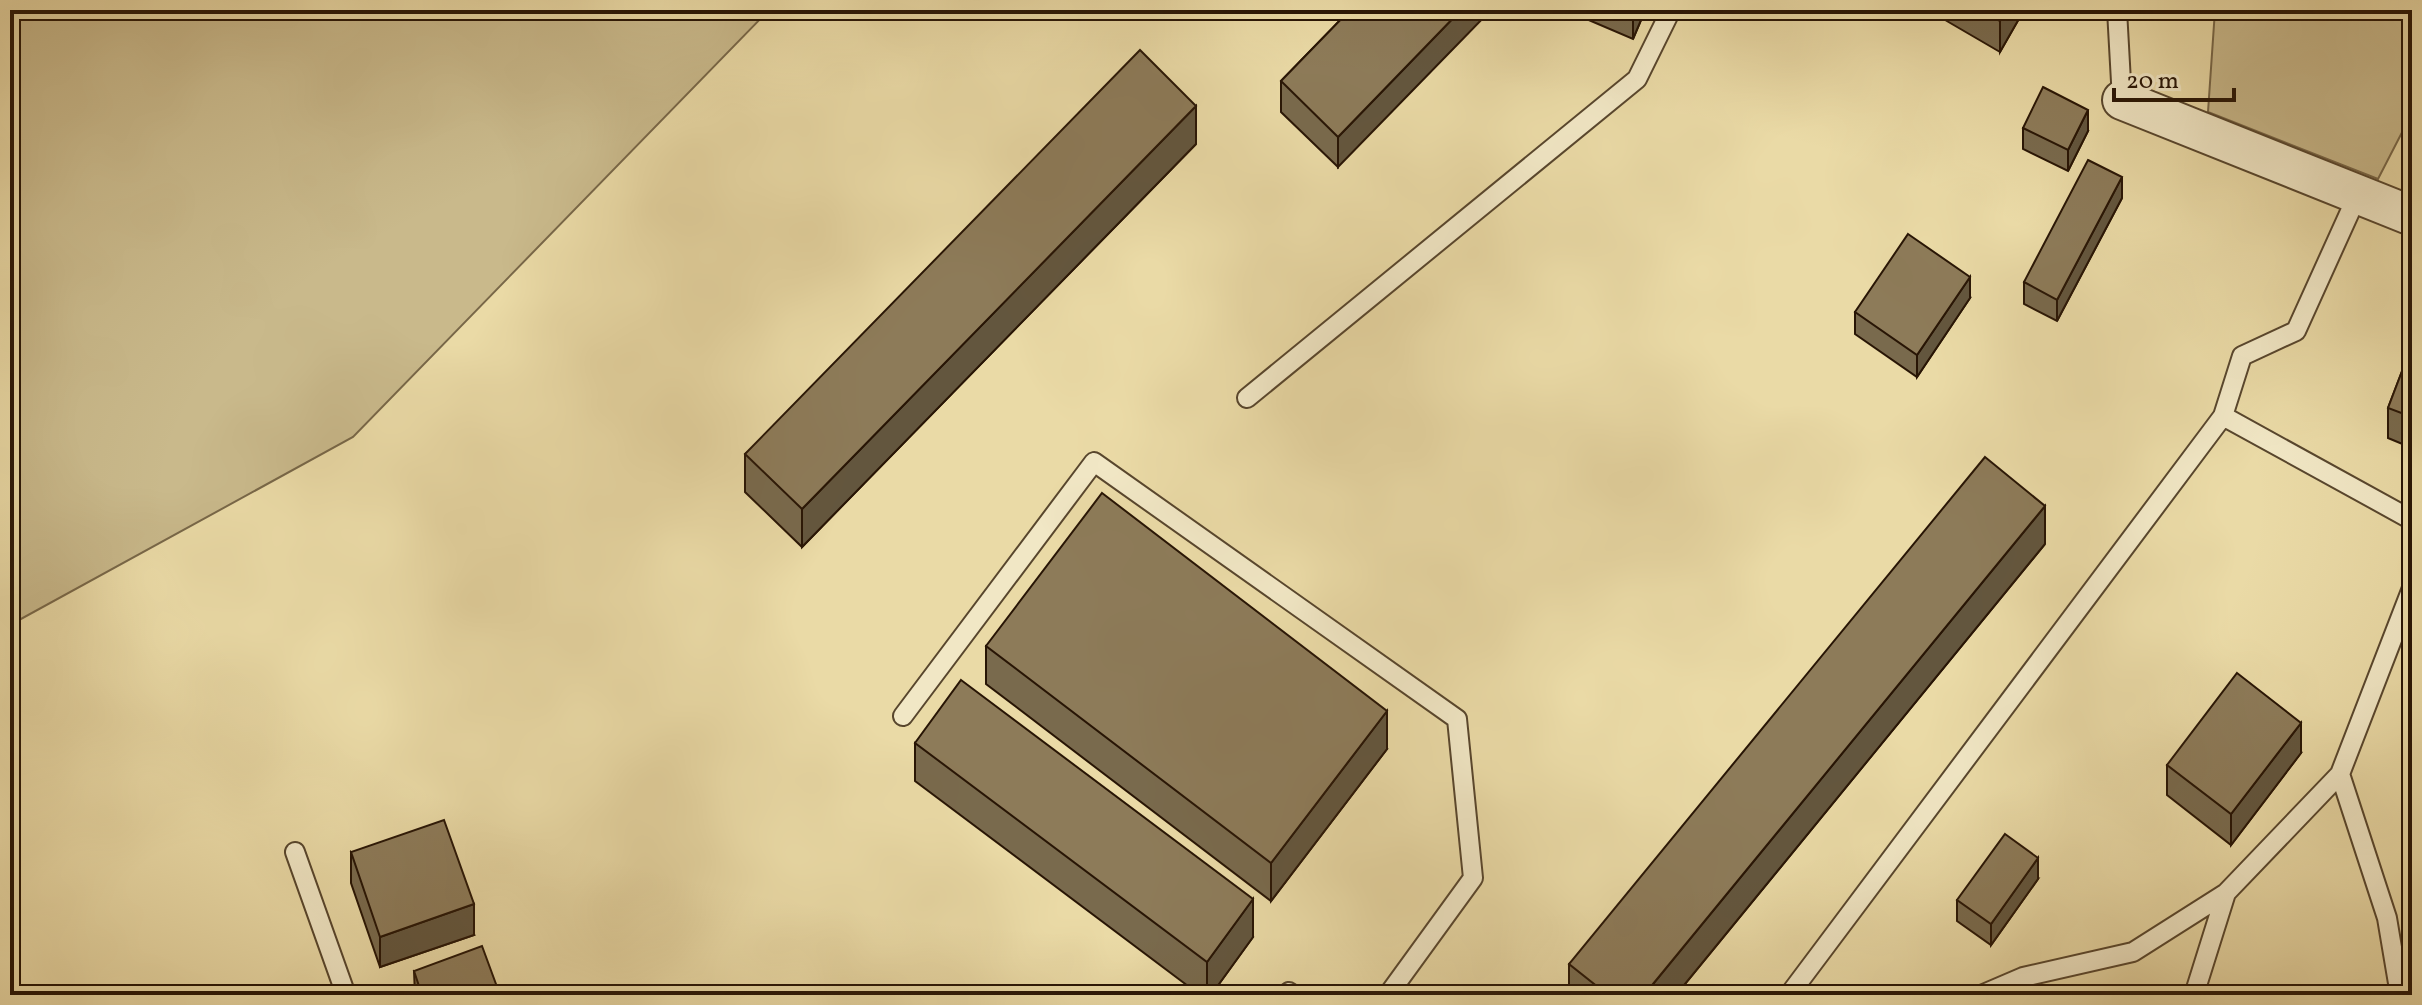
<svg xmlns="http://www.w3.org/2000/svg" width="2422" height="1005" font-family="Vollkorn,serif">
  <rect width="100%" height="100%" fill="#eadaa6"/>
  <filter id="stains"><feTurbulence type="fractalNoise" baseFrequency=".0025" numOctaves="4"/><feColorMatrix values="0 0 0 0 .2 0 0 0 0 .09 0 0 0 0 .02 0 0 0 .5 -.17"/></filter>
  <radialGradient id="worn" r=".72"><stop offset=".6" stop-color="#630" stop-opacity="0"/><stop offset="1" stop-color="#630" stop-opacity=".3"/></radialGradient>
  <path fill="#c9b98b" stroke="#786748" stroke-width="2" d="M10 10H769L353 437 10 625Z
    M2215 10H2412V113L2378 179 2208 112Z"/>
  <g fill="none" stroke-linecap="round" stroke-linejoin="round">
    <defs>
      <path id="lane" d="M2117 10 2122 100
        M1247 398 1637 79 1671 10
        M2223 416 2412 520
        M903 716 1094 462 1457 719 1473 878 1388 995
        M2340 774 2387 918 2400 995
        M295 852 346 995
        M1289 992 1293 995
        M1789 995 2223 416 2242 356 2296 331 2358 194
        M1981 995 2023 977 2133 952 2226 893
        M2194 995 2226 893 2340 774 2412 588"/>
      <path id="street" d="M2122 100 2412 216"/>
    </defs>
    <use href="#lane" stroke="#58462d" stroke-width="22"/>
    <use href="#street" stroke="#58462d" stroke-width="42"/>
    <use href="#lane" stroke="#f1e7c5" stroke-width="18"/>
    <use href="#street" stroke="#f1e7c5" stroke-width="38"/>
  </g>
  <path fill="#796a4d" stroke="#281505" stroke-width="2" d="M1350 10 1338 167 1281 112V81Z
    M1570 10H1644V13L1633 39 1570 12Z
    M1940 10H2024L2000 52 1940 17Z
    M2023 128 2088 131 2068 171 2023 149Z
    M1196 144 802 547 745 492V454Z
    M2122 198 2057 321 2024 304V282Z
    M1970 298 1917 377 1855 334V312Z
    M2412 345V448L2388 438V408Z
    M2045 544 1676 995H1569V964Z
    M986 646 1387 749 1271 901 986 684Z
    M915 743 1253 937 1211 995H1200L915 781Z
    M2301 753 2231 845 2167 795V765Z
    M351 852 474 935 380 967 351 883Z
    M2038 879 1991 945 1957 921V900Z
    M414 971 500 995H415Z"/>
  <path fill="#63563e" stroke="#281505" stroke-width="2" d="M1461 10H1491L1338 167V137Z
    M1636 10H1644V13L1633 39V18Z
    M2006 10H2024L2000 52V21Z
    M1196 106V144L802 547V509Z
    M2088 110V131L2068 171V150Z
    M2122 177V198L2057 321V300Z
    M1970 277V298L1917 377V355Z
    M2045 506V544L1676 995H1644Z
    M1387 711V749L1271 901V863Z
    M2301 723V753L2231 845V814Z
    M2038 858V879L1991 945V924Z
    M1253 899V937L1211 995H1207V962Z
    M474 904V935L380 967V937Z"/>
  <path fill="#8d7b59" stroke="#281505" stroke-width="2" d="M1350 10H1461L1338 137 1281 81Z
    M1615 10H1636L1633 18Z
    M1981 10H2006L2000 21Z
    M1140 50 1196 106 802 509 745 454Z
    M2043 87 2088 110 2068 150 2023 128Z
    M2088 160 2122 177 2057 300 2024 282Z
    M1908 234 1970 277 1917 355 1855 312Z
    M2412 345V417L2388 408Z
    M1985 457 2045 506 1644 995H1608L1569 964Z
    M1102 493 1387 711 1271 863 986 646Z
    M2237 673 2301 723 2231 814 2167 765Z
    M961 680 1253 899 1207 962 915 743Z
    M444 820 474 904 380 937 351 852Z
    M2005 834 2038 858 1991 924 1957 900Z
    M482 946 500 995H422L414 971Z"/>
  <rect width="2422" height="1005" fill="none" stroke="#eadaa6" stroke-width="40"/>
  <rect x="12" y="12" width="2398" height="981" fill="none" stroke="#281505" stroke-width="4"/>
  <rect x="20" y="20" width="2382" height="965" fill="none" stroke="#281505" stroke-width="2"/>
  <path d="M2114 88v12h120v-12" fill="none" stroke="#281505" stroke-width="4"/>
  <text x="2126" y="88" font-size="24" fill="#281505" stroke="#f1e7c5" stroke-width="6" paint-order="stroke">20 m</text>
  <rect width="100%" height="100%" filter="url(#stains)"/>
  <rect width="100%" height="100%" fill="url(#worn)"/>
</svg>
